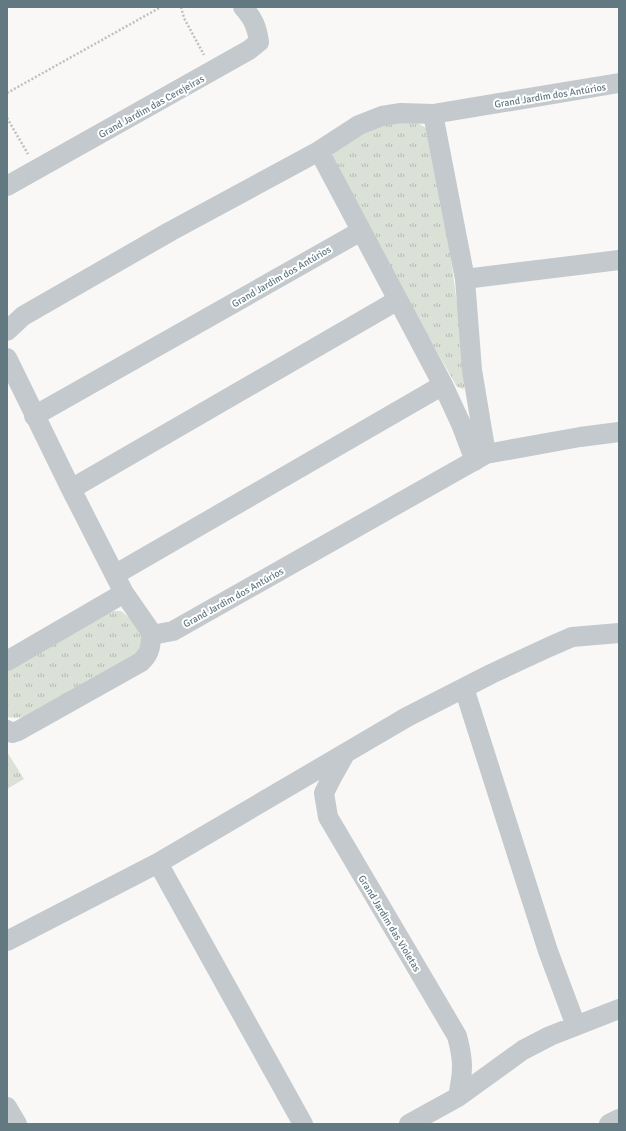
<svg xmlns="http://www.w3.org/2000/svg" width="626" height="1131" font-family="Signika,sans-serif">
  <defs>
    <pattern id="grass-tufts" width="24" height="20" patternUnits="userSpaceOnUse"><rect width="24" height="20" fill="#dbe1d7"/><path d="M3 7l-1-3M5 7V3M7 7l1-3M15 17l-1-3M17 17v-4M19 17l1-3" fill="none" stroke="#b5bbb4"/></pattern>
  </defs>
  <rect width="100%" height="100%" fill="#f9f8f6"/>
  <path fill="url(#grass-tufts)" d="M413 120 426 128 435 141 468 385 463 389 457 387 333 169V153L380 122Z
    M112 611H121C133 620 149 634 138 651 136 654 133 656 131 658L23 717 16 718 7 717V669Z
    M7 752 24 779 7 789Z"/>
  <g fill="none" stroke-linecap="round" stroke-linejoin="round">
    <path stroke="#bdc1c3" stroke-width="2.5" stroke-dasharray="2 2" stroke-linecap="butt" d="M7 7H8
      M181 7 184 18 204 55
      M7 93 161 7
      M7 118 28 154"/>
    <path stroke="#c3c9cc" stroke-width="20" d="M433 114 465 279 472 370 486 454
      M319 151 443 385 461 424 475 461
      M7 186 249 50 259 42C257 27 253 18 243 7
      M465 279 619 260
      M7 331 23 316 171 231 319 151 359 125 382 116 401 113 433 114 619 83
      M7 358 71 489 124 593 7 661
      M34 416 361 231
      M71 489 398 300
      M116 574 443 385
      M124 593 151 632
      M151 632 157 634 173 631 486 454 580 437 619 432
      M464 688 548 951 576 1026
      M7 730 12 733 18 731 141 662C151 653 151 644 151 632
      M345 754 332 777 324 793 328 817 457 1036C464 1062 463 1071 458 1097
      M158 863 303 1124
      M7 941 158 863 407 717 491 674 549 647 572 637 619 633
      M7 1107 17 1124
      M409 1124 458 1097 523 1050 550 1036 619 1009
      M609 1124 619 1119"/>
  </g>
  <g text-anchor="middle" stroke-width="4" stroke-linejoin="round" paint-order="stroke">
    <g font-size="10" fill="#627982" stroke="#fff">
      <text transform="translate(550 95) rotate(-9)" y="4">Grand Jardim dos Antúrios</text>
      <text transform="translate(151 106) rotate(-29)" y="4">Grand Jardim das Cerejeiras</text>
      <text transform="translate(281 276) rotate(-30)" y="4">Grand Jardim dos Antúrios</text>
      <text transform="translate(233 597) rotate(-29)" y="4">Grand Jardim dos Antúrios</text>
      <text transform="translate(390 923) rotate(59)" y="4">Grand Jardim das Violetas</text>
    </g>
  </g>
  <rect width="626" height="1131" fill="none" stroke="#627982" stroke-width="16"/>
</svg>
